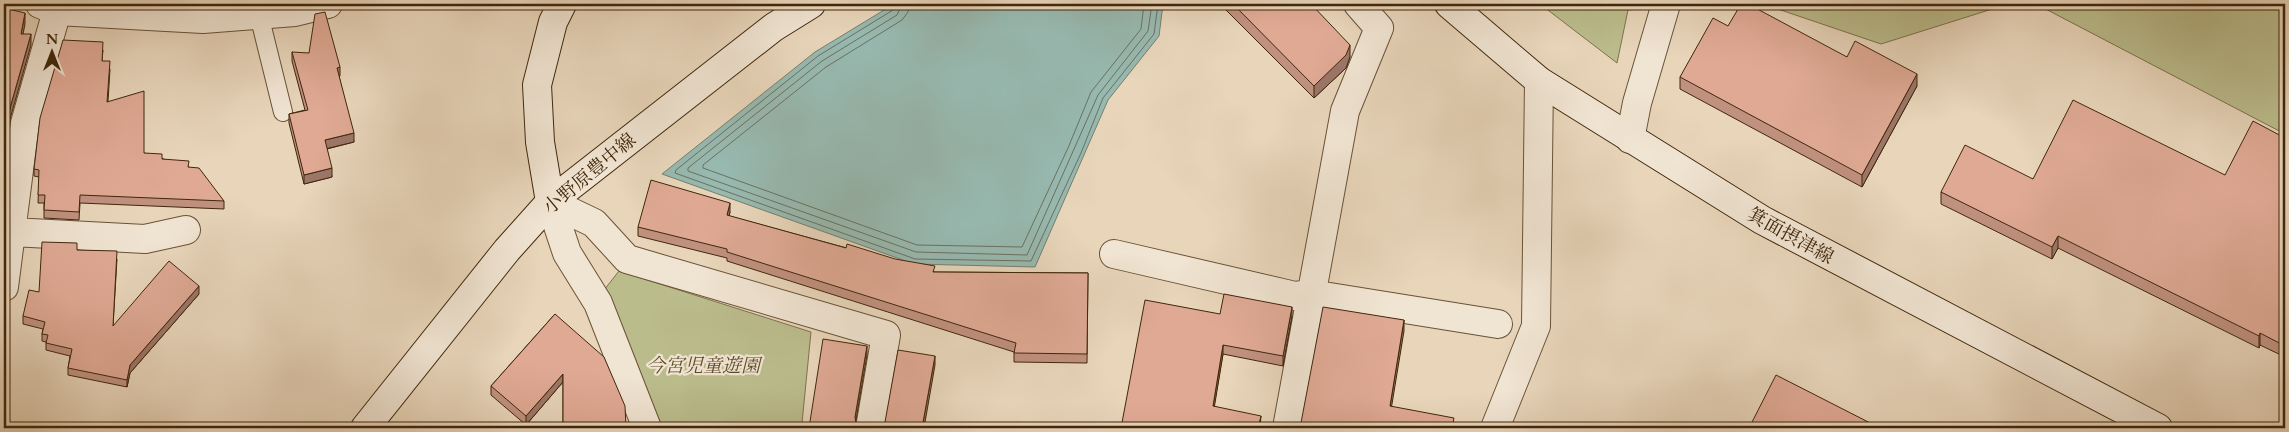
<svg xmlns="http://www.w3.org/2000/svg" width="2289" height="432" font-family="Cardo,'Noto Serif JP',serif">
  <rect width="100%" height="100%" fill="#e8d5ba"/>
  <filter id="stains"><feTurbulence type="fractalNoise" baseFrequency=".004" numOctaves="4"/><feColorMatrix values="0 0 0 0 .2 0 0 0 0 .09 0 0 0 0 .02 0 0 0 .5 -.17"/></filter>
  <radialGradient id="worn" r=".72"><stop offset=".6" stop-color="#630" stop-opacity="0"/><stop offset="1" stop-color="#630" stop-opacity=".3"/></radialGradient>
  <path fill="#bbbc8c" stroke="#7e724c" d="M1540 4H1690L1628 10 1617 63Z
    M1763 4H2008L1881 44Z
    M2036 4H2285V134Z
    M619 271 811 332 802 423 786 428H661L604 290Z"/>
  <path fill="#97b9b0" stroke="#747f6e" d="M894 4H1163L1159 36 1108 100 1035 267 914 264 662 174 815 52Z"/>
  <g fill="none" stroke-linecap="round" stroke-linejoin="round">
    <path stroke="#6c705e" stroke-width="1" d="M895 4 893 10 818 56 676 170 675 173 915 259 1031 261 1081 153 1103 98 1154 34 1158 4
      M902 4 897 15 822 61 688 168V171L916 252 1027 255 1098 95 1148 31 1152 4
      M909 4 908 12 902 20 826 67 703 165V168L917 245 1022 247 1068 148 1091 92 1141 29 1144 4"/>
    <defs>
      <path id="lane" d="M259 15 283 112"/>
      <path id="street" d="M40 4 57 11 203 19 295 12 328 4
        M1630 139 1637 103 1666 4
        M550 202 594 223 627 259 886 335 870 428
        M550 202 567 253 598 303 647 428
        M12 232 145 239 186 230
        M1114 254 1295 296 1311 294 1498 324
        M4 287 25 123 57 11 61 4
        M1287 428 1345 111 1379 28 1358 4
        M1495 428 1536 326 1539 81"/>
      <path id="secondary" d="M1449 4 1539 81 1762 220 2158 428
        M550 202 540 142 537 85 553 22 562 4
        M365 428 507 250 550 202 774 27 811 4"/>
    </defs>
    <use href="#lane" stroke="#6a5237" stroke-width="20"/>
    <use href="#street" stroke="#6a5237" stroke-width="30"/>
    <use href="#secondary" stroke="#40270b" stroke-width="30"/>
    <use href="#lane" stroke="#f0e4d2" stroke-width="18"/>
    <use href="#street" stroke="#f0e4d2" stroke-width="28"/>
    <use href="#secondary" stroke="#f0e4d2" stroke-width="28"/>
  </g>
  <path fill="#c0917f" stroke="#40270b" d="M1220 4H1311L1350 57 1346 68 1314 98Z
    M1728 26 1847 57 1917 86 1862 187 1680 89V77Z
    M103 50 102 61 110 69 108 102 144 153 189 167 224 201V209L80 203 79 220 44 218V203H38L39 177 34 176V169Z
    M292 52 340 76H339L354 142 327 149 332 177 304 184 289 123V114L305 110 292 61Z
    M2285 138V357L2260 345 2259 348 2058 248 2052 259 1941 204V192L2033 179 2225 175Z
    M730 212 729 216 935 272 1088 273 1087 363 1014 362V352L727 261V258L638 236V227Z
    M77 250 117 259 113 326 199 294 130 373 127 387 68 375V368L70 356 46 350V342L42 341V334L43 329 23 324V316L39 292Z
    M555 314 626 428H563V382L526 425 491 395V386Z
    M1220 314 1292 316 1283 366 1223 354 1214 406 1261 425 1121 428Z"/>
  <path fill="#9c7668" stroke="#40270b" d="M25 13V24L21 45V34Z
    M31 34V45L10 119 4 166V155L10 108Z
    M1350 45V57L1346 68 1314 98V86Z
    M340 67V76L337 77V68Z
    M1917 74V86L1862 187V175Z
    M354 133V142L325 149V140Z
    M332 168V177L304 184V175Z
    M730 203V212L727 225V215Z
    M2058 236V248L2052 259V247Z
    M199 286V294L130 373 127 387V380L130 365Z
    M1292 307V316L1283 366V356Z
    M1404 320V331L1390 416V406Z
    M2260 333V345L2259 348V336Z
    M1223 345V354L1213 415V406Z
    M867 346V355L855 426V417Z
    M935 356V365L924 428H922Z
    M563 374V382L526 425V416Z
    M1261 416 1260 428H1258Z"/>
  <path fill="#dfa994" stroke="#40270b" d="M1233 4H1311L1350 45 1346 55 1314 86Z
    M1741 4H1748L1847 57 1855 41 1917 74 1862 175 1680 77 1713 18 1728 26Z
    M4 8 25 13 21 34H31L10 108 4 155Z
    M325 12 340 67 337 68 354 133 325 140 332 168 304 175 289 114 308 110 292 52 309 53 315 14Z
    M63 40 103 42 102 61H110L107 102 144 91V153L162 154V159L189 161 188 167 199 168 224 201 80 195 79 212 44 210 45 195H38L39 170 34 169 40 118Z
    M2073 100 2225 175 2253 121 2285 138V346L2260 333 2259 336 2058 236 2052 247 1941 192 1965 145 2033 179Z
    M651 180 730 203 727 215 846 248 847 244 895 259 935 266 933 272 1088 273 1087 354 1014 353 1016 343 727 252V249L638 227Z
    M42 242 77 243V250L117 251 113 326 169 261 199 286 130 365 127 380 68 368 72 349 46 343 48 335 42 334 45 322 23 316 29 290 39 292Z
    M1224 294 1292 307 1283 356 1223 345 1213 406 1261 416 1258 428H1121L1145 300 1220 314Z
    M1323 307 1404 320 1390 406 1454 418 1452 428H1300Z
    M555 314 604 357 625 406 626 428H571L563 426V374L526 416 491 386Z
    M823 339 867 346 855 417 856 425 858 428H809Z
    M898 350 935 356 922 428H883L885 422Z
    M1776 375 1880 428H1749Z"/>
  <g text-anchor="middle" stroke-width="4.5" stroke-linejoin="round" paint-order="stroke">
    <g font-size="19" fill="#40270b" stroke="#f0e4d2">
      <text transform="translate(589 173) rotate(-40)" y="7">小野原豊中線</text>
      <text transform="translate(1791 235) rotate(29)" y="7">箕面摂津線</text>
    </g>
    <g font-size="19" font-style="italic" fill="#5f4c2b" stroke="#f0e4d2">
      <text x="703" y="372">今宮児童遊園</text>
    </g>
  </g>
  <rect width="2289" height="432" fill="none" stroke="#e8d5ba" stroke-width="20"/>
  <rect x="5" y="5" width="2279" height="422" fill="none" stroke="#40270b" stroke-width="2.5"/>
  <rect x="10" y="10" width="2269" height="412" fill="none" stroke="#40270b"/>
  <g transform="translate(52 52)" stroke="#f0e4d2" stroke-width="4" paint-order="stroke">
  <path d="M0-4L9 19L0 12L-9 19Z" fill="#40270b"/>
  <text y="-8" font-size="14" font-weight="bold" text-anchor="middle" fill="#40270b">N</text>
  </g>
  <rect width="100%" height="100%" filter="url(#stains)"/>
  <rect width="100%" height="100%" fill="url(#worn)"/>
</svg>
